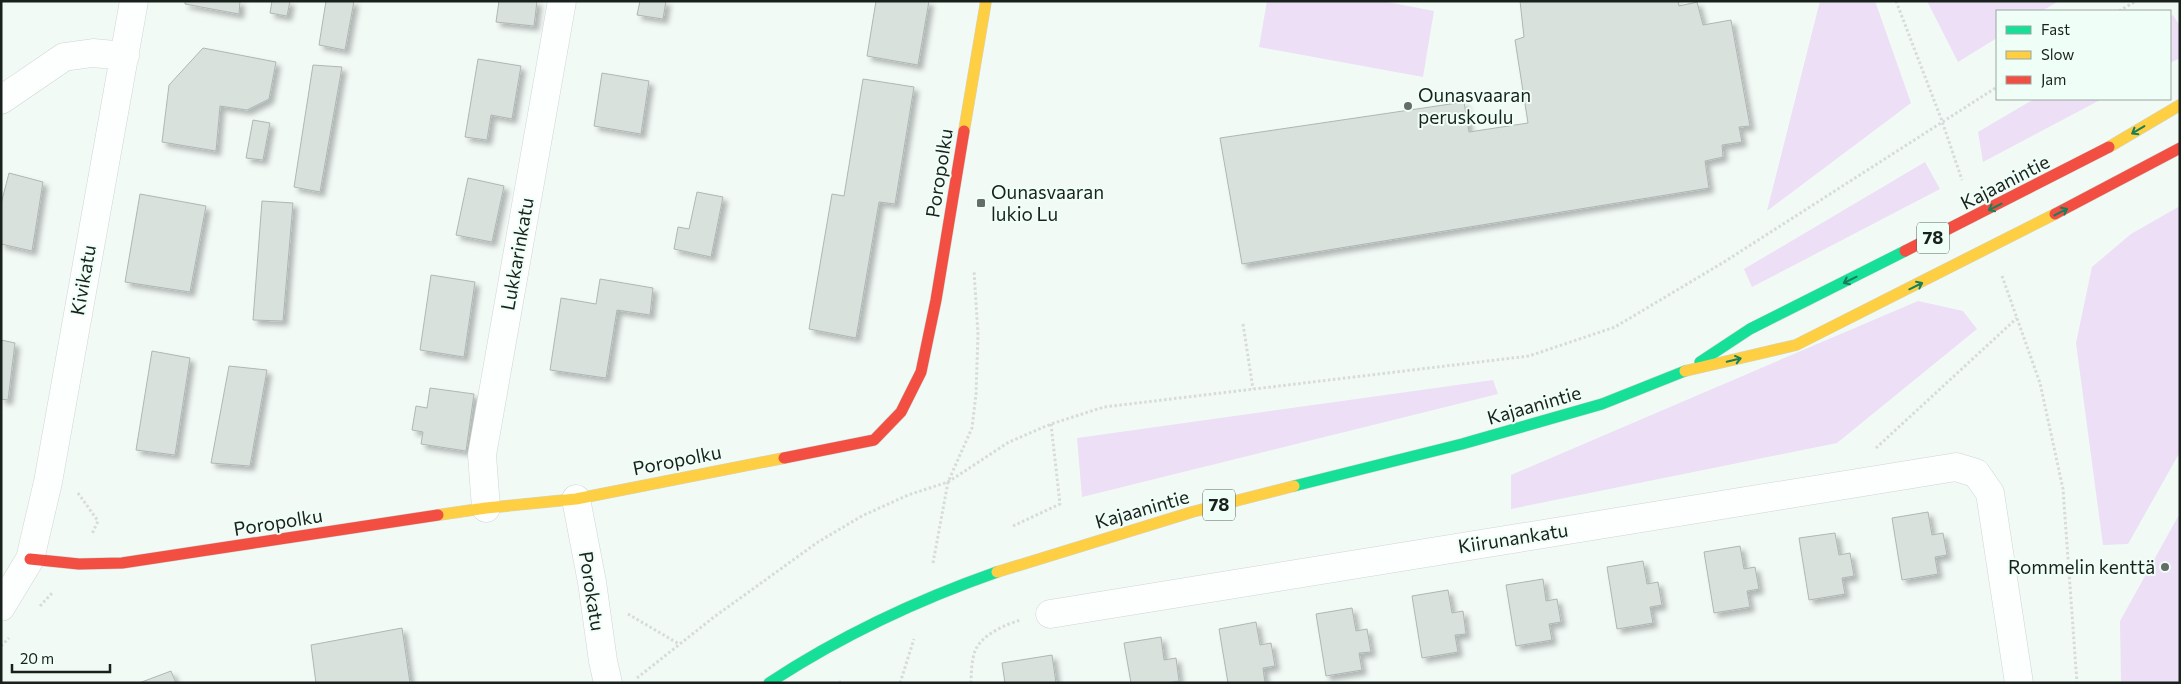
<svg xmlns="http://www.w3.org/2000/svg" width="2181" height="684" font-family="Commissioner,sans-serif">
  <defs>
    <filter id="shadow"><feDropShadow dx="4.5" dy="4.5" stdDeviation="2.5" flood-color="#0004"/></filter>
  </defs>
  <rect width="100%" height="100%" fill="#f2faf6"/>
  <path fill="#ecdff6" d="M1267 1H1382L1434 11 1423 77 1259 47Z
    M1820 1H1875L1911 103 1767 211Z
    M1927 1H2059L2042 11H1997V38L1958 62Z
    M2173 15 2180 26V58L2170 63V17Z
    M2034 99H2102L1983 162 1978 132Z
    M1925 162 1940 189 1752 287 1744 269Z
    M2180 206V452L2128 544 2103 545 2076 343 2092 267 2131 234Z
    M1918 301 1963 311 1977 329 1837 443 1511 509V475Z
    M1493 380 1498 394 1082 497 1077 438Z
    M2180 513V683H2121L2120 621Z"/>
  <path fill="#d9e1dd" stroke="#afb7b3" filter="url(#shadow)" d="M185 1H240L239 14 185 4Z
    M272 1H290L287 16 270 13Z
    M326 1H354L345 50 319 45Z
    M499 1H537L534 26 496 22Z
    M640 1H666L663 19 637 15Z
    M876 1H929L918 65 867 56Z
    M1520 1H1678L1679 6 1697 2 1703 25 1731 20 1750 126 1739 127 1742 142 1722 145 1723 157 1705 161 1709 188 1242 264 1220 138 1464 102 1469 132 1528 123 1515 40 1524 37Z
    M203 48 276 62 269 99 247 110 220 106 216 151 162 142 169 85Z
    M478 59 521 66 512 119 491 115 487 140 465 137Z
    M313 65 342 67 320 192 294 187Z
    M602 73 649 81 641 134 594 126Z
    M863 79 914 87 895 204 879 202 856 338 809 329 832 194 844 196Z
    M253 120 270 123 263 160 246 158Z
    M9 173 43 182 32 251 1 244V204Z
    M468 178 504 186 492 242 456 235Z
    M697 192 723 197 711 257 674 249 678 227 689 229Z
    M140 194 206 206 190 292 125 282Z
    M262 201 293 203 283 321 253 320Z
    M431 275 475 282 464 357 420 350Z
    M600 279 653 288 650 315 617 310 606 378 550 370 561 298 596 304Z
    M1 340 15 343 8 400 1 399Z
    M152 351 190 358 175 455 136 450Z
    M229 366 267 370 250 466 211 463Z
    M430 388 474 394 466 451 421 444 423 432 412 430 416 406 427 408Z
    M1928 512 1932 535 1943 533 1947 555 1935 557 1938 574 1902 580 1892 518Z
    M1835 533 1839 555 1850 553 1854 576 1842 578 1845 594 1809 600 1799 538Z
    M1740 546 1744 569 1755 567 1759 589 1747 591 1750 607 1714 613 1704 552Z
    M1643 561 1647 584 1658 582 1662 605 1650 607 1653 623 1617 629 1607 567Z
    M1543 579 1546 601 1557 599 1561 622 1549 624 1552 640 1516 646 1506 585Z
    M1448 590 1452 613 1463 611 1466 634 1455 635 1458 652 1422 658 1412 596Z
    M1352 608 1356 631 1367 629 1371 652 1359 653 1362 670 1326 676 1316 614Z
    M1256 622 1260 645 1271 643 1275 666 1263 668 1265 683H1228L1219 629Z
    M402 628 410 683H316L311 645Z
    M1161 637 1164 660 1176 658 1179 681 1168 683H1131L1124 643Z
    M1052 655 1056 683H1005L1002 663Z
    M171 671 176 683H139Z"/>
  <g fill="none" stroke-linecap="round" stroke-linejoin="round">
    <defs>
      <path id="street" d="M1 100 64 57 93 53 125 56
        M576 499 592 582 603 661 608 683
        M486 508 482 455 562 1
        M1 607 30 559 48 482 134 1
        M1050 614 1956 467 1976 473 1990 493 2019 683"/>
      <path id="fast" d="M1700 362 1750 329 1905 251
        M1294 486 1462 444 1602 404 1685 371
        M769 683C839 637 917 600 997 572"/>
      <path id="slow" d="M964 131 986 1
        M2109 147 2180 105
        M1685 371 1796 345 2055 214
        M438 515 486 508 576 499 784 458
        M997 572 1192 512 1294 486"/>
      <path id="jam" d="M2055 214 2180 148
        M1905 251 2109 147
        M784 458 874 440 901 412 921 372 936 300 964 131
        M30 559 79 564 122 563 438 515"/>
    </defs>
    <use href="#street" stroke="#ced6d2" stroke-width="29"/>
    <use href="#fast" stroke="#ced6d2" stroke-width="12"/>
    <use href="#slow" stroke="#ced6d2" stroke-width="12"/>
    <use href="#jam" stroke="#ced6d2" stroke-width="12"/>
    <path stroke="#d8dbda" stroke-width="3" stroke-dasharray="2.5 2.5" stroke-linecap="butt" d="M1896 1 1942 121 1962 180
      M2119 11 2136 1
      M2002 276 2040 383 2063 489 2077 683
      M1243 324 1253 389
      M1876 448 2017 318
      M78 493 98 521 92 534
      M1013 526 1060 504 1051 424
      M933 563 948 482 972 428 976 394 978 334 974 271
      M40 606 53 592
      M628 614 679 644
      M1 646 9 638
      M637 678 714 617 818 542 862 516 908 495 948 482 1009 442 1051 424 1104 407 1529 356 1615 327 1724 262 1997 87
      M839 683 842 681
      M900 683 914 639
      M971 683C971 673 972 659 975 651 981 635 1006 624 1021 620"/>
    <use href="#street" stroke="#fdfefe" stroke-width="28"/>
    <use href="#fast" stroke="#16e098" stroke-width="11"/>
    <use href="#slow" stroke="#ffcf43" stroke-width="11"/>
    <use href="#jam" stroke="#f24e42" stroke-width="11"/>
  </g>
  <defs><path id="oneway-shaft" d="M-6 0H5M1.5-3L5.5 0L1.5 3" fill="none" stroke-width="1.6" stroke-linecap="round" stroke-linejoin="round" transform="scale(1.25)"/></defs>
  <g stroke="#17805a">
    <use href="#oneway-shaft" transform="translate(2138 130) rotate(149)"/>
    <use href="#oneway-shaft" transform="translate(1995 207) rotate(153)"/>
    <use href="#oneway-shaft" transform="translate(2061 212) rotate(-27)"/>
    <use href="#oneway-shaft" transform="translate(1850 280) rotate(154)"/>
    <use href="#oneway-shaft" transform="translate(1916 286) rotate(-26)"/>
    <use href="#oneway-shaft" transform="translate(1734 360) rotate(-13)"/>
  </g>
  <g fill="#646d68" stroke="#effef6" stroke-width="2">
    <circle cx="1408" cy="106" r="5"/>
    <rect x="976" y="198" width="10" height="10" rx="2.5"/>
    <circle cx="2165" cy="567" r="5"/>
  </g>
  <g text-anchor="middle" stroke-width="4" stroke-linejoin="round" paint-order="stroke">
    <g fill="#effef6" stroke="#58635d" stroke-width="1">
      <rect x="1917" y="222.5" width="32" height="31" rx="4"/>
      <rect x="1203" y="489.5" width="32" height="31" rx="4"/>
    </g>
    <g font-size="18" font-weight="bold" fill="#18211c">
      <text x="1933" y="244">78</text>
      <text x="1219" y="511">78</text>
    </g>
    <g font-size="19" fill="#18211c" stroke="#effef6" text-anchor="start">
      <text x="1418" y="102">Ounasvaaran<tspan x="1418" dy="22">peruskoulu</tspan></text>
      <text x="991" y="199">Ounasvaaran<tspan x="991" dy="22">lukio Lu</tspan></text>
      <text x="2155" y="574" text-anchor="end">Rommelin kenttä</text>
    </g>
    <g font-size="19" fill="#18211c" stroke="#effef6">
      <text transform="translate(939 173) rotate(-81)" y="7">Poropolku</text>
      <text transform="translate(2005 182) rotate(-27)" y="7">Kajaanintie</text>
      <text transform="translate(517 254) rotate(-80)" y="7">Lukkarinkatu</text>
      <text transform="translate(83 280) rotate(-80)" y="7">Kivikatu</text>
      <text transform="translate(1534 405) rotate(-16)" y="7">Kajaanintie</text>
      <text transform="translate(677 460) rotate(-11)" y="7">Poropolku</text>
      <text transform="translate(1142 509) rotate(-16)" y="7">Kajaanintie</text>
      <text transform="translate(278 522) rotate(-9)" y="7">Poropolku</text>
      <text transform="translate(1513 538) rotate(-9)" y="7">Kiirunankatu</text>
      <text transform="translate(592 591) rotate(81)" y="7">Porokatu</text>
    </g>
  </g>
  <rect width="2181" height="684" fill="none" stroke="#18211c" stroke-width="5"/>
  <rect x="1996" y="10" width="175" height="90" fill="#effef6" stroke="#99a69f"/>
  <rect x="2006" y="26" width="25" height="8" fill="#16e098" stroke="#99a69f"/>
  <text x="2041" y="35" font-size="15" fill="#18211c">Fast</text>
  <rect x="2006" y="51" width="25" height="8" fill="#ffcf43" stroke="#99a69f"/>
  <text x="2041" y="60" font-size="15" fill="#18211c">Slow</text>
  <rect x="2006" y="76" width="25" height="8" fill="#f24e42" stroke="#99a69f"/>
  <text x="2041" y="85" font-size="15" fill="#18211c">Jam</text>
  <path d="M12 664v8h98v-8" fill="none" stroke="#18211c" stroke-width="2.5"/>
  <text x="20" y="664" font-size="15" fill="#18211c" stroke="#effef6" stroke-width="4" paint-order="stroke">20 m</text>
</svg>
